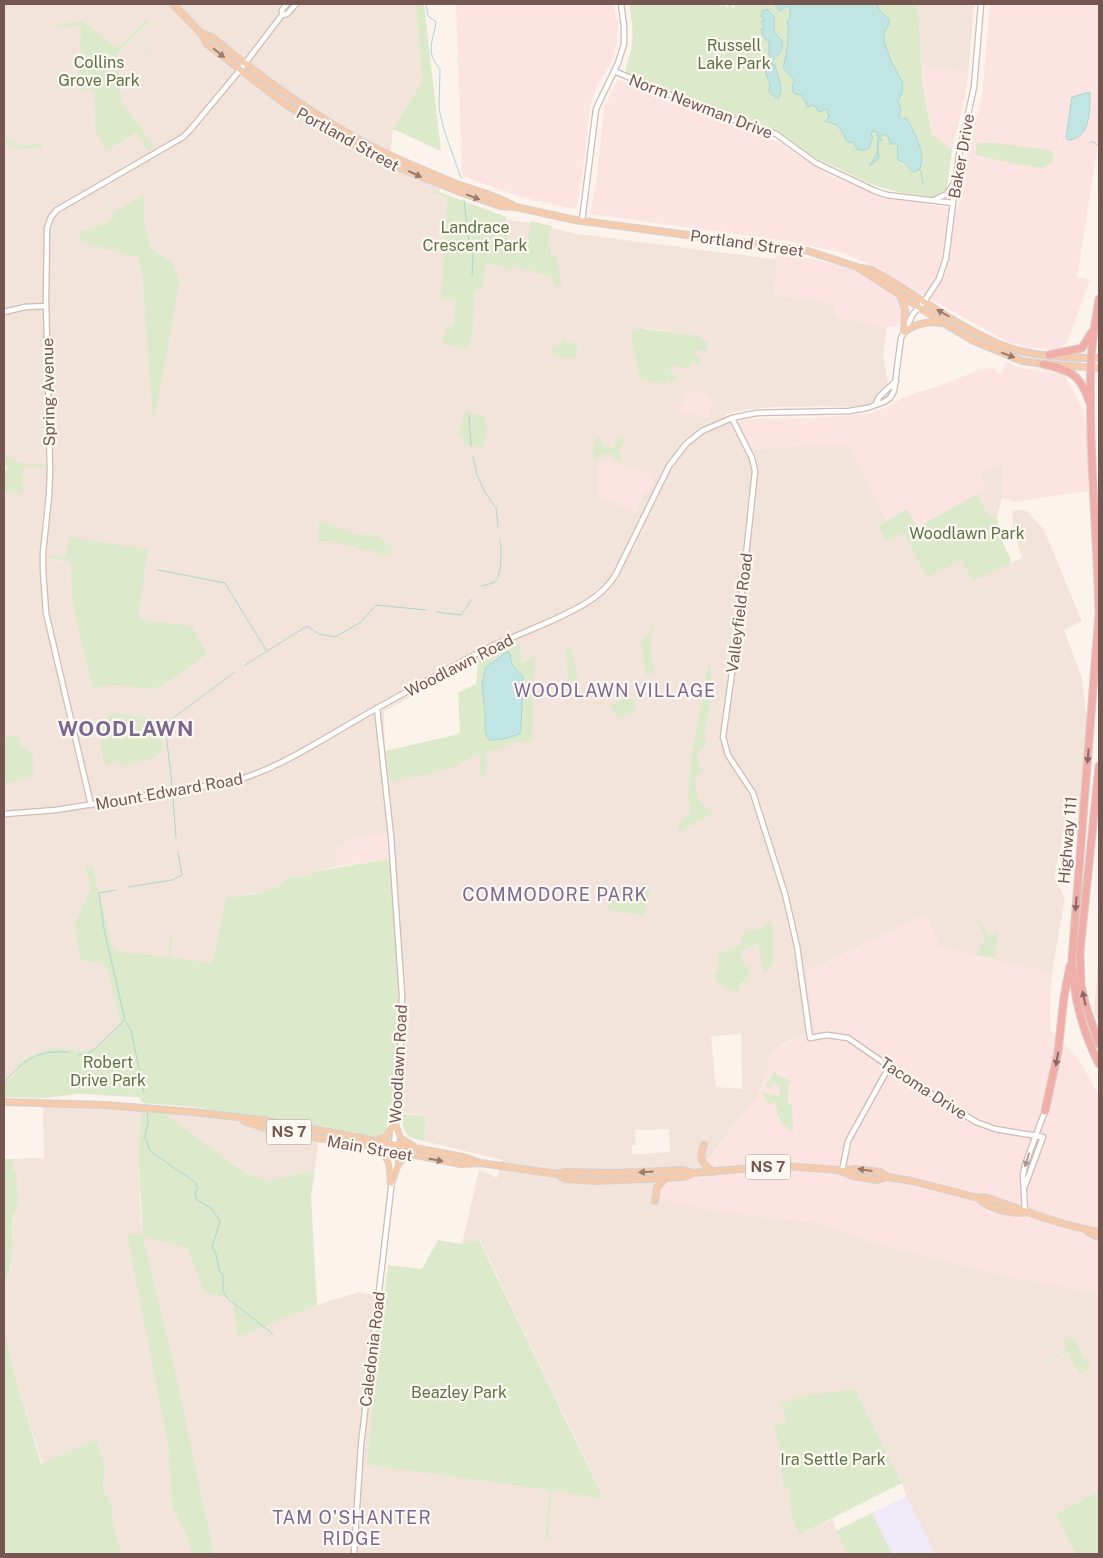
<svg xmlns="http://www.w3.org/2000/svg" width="1103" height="1558" font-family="'Public Sans',sans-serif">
  <rect width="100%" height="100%" fill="#fcf3ed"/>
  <path fill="#f3e4db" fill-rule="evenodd" d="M4 4H416L422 81 393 129 390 157 439 182 440 193 434 190 447 198 442 299H455L453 326 443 344 468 350 473 331 475 290H482L486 264 513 270 512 265 552 277V250L548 242 551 228 578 234 773 259 778 262 773 294 833 304 837 317 887 327 883 354 890 395 875 406 776 407 750 409 725 414 745 449 850 444 886 520 877 526 886 541 904 532 916 558 961 560 972 581 1022 558 1013 528 1012 510 1027 511 1044 530 1082 621 1064 630 1082 678 1087 720 1081 811 1067 816 1054 877 1065 898 1052 973 940 947 926 914 812 970 815 1032 803 1035 781 1045 769 1055 768 1070 756 1099 730 1130 695 1177 661 1185 712 1211 818 1223 880 1245 1011 1277 1099 1293V1491L1055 1514 1076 1554H935L906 1496 902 1483 855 1389 781 1403 787 1421 773 1425 780 1448 783 1487H789L791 1517 799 1535 833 1519 836 1531 847 1554H214L175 1369 143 1236 128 1234 168 1445 172 1505 185 1533 192 1554H122L114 1528 112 1505 103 1488 104 1481 96 1439 42 1464 13 1368 4 1326V1283L7 1280 12 1265 11 1255 14 1218 18 1199 17 1179 18 1175 12 1169 15 1159 44 1158 43 1104 142 1108 138 1154 141 1222 187 1248 204 1293 232 1299 238 1336 317 1305 359 1292 384 1297 367 1465 549 1490 546 1540 549 1539 552 1490 604 1498 480 1240 462 1244 479 1170 497 1178 502 1160 424 1141 426 1116 394 1112 395 1076 403 996 387 832 338 847 335 867 311 872 312 876 288 877 283 885 274 890 226 898 212 963 171 958 173 937H171L168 957 117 951 111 941 106 924 85 867 91 888 75 923 108 971 120 1021 111 1035 93 1050 86 1051 59 1049 44 1051 23 1058 17 1067 14 1077 4 1082V783L33 754 22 746 18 735 4 738V491L23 493V467L45 466 44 464H22L4 456ZM146 20 149 23 136 35 152 53 151 54 135 36 117 54 122 103 143 130 153 147 148 150 138 133 106 151 95 131 94 91H78L81 25 57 28 83 21 117 49ZM99 189 114 212 144 194 145 225 151 248 171 261 152 416 142 274 138 257 82 231 104 224 113 218 112 213ZM646 328 697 335 708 342 697 350 692 360 676 365 670 369 678 379 677 383 667 380 640 379 630 332ZM564 340 567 342 571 341 578 346 576 358 552 354V348L559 345ZM617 436 625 441 619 451 614 456 608 454 599 455 594 443 595 441 613 448 616 443ZM623 467 654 475 649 490 641 496 636 508 637 512ZM319 520 356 534 376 535 390 545 372 549 354 548 345 544 330 541 317 542ZM52 555 66 557 138 619 207 655 165 684 156 688 148 689 116 685 92 688 75 615 72 596 70 562 52 560ZM520 640V662L534 655 509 746 487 752 480 778V754L389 782 385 751 384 712 445 677ZM708 665H711V691L709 715 704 731 707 745 698 752 695 791 702 805 714 813 677 829 684 817 690 813 688 798 691 757ZM648 884 650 890 645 916 612 911 606 908 607 902ZM769 921 773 964 764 973 759 944 741 951 744 965 750 967 746 984 714 976 718 970 717 954 741 945 744 932 763 928ZM741 1034 742 1089 716 1087 711 1036ZM669 1129 670 1152 632 1154V1145H636L635 1130ZM1074 1338 1084 1358 1089 1362V1369L1069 1352 1045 1364V1362L1068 1350Z
    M918 4H974L968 74 958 71 922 66Z
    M506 220 531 223 527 243 521 248 510 250Z
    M1004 460 1002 497 997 518 988 514 977 494 987 489 979 475Z
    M1099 951V1023L1094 1013Z
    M162 1106 320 1130 315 1170 267 1181 252 1176 238 1168 160 1110Z"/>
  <path fill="#fbe4e1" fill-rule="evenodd" d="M456 4H613L618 23 617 40 614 57 595 91 590 107 583 171 577 206 574 209 521 197 462 176Z
    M990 4H1099V138L1077 277 1090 280 1067 343 1056 350 1027 347 1008 342 898 281 876 267 844 253 787 241 590 214 597 177 604 107 618 79 643 91 720 122 759 134 781 143 808 162 835 178 891 198 958 209 967 154 982 96Z
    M922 66 958 71 968 74 965 98 952 149 932 135 923 88Z
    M783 252 837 265 858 272 900 299 902 316 897 326 887 327 837 317 832 304 773 294 778 263 773 259Z
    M1005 362 1026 369 1064 374 1083 410 1088 444V491L1014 502 1002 497 1004 461 980 475 987 489 916 527 907 509 886 520 850 445 745 449 731 426 746 419 807 418 869 414 891 405 906 396 939 386 979 370 992 368 1001 374Z
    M687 390 708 395 712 403 708 418 678 412Z
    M603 462 621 464 623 467 655 475 649 490 641 496 636 508 637 513 599 497 598 467Z
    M387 832 389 859 335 867 338 847 344 845 347 839Z
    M926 914 940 947 1052 973 1050 1011 1051 1031 1077 1057 1099 1095V1293L1011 1277 880 1245 818 1223 712 1211 656 1198 661 1185 696 1177 730 1130 756 1099 768 1070 769 1055 774 1050 803 1035 815 1032 806 970H812L834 960ZM772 1084H789L788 1104 781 1124 776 1112 779 1111 775 1102 763 1092 779 1096 781 1086Z"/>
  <path fill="#f0e9f8" d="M906 1496 935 1554H892L872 1513Z"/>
  <path fill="#dde9cb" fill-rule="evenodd" d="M416 4H424L441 151 393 129 422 81Z
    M629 4H713L722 6V4H725L724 5 728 7V4H733L732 8 734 9 735 4H774L781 11 785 10 790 6V17L787 21C789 28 787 62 783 69L794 80 792 91 796 94 802 95 803 99 806 101 807 107 814 105 819 112 827 109 829 117 825 121C828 122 835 123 838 126 843 131 843 138 850 143L852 141 858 150H862L869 148 873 137 871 135 872 132 875 131 878 133 877 154 869 165 879 158 878 148 881 140 879 137 885 134 889 138 890 144H898L897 156 900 162 915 172 921 166C921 145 916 137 907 119L899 117 901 109 898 101 902 93 903 83 891 61 884 41V32L890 20 881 13 876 4H918L923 88 932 135 952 149 946 197 944 199 898 192 873 185 812 156 781 133 701 105 626 73C625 66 630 57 631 49 634 34 632 19 629 4Z
    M147 19 149 23 136 35 152 53 151 55 135 36 117 54 122 103 143 130 154 147 148 151 137 133 106 151 95 131 94 91H78L81 26 57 28V24L83 21 117 48Z
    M4 138 20 145 42 144V148L18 149 4 142Z
    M978 143H997L1051 150 1054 161 1043 168 1015 164 980 156 976 155V147Z
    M99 189 114 212 144 194 145 225 151 248 171 261 180 280 155 416H152L142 274 138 257 77 241 82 231 104 224 113 218 112 213Z
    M434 190 506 217 510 250 521 248 527 243 531 221 552 226 548 242 552 250 551 254 557 257 562 286 554 287 552 277 513 266V270L486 264 482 290H475L473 331 468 350 442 344 447 325 453 326 455 300 441 299 447 198 433 192Z
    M639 328 697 335 708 342 706 352 696 350 695 353 700 359V364L698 366 692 360 689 368 685 369 676 365 670 369 678 379 677 383 667 380 664 384 640 379 630 332Z
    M563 338 567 342 571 341 578 346 576 358H562L552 354V348L559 345Z
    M465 411 485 416 487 432 483 448 465 445 463 439 458 434Z
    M597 436 602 440V444L613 448 616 443 617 436 625 440 619 451 622 462 615 460 614 456 608 454 599 455 600 461H594C593 452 592 443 597 436Z
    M4 456 23 464H45V467H23V494L4 491V470L8 468 4 464Z
    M977 494 988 514 997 518 1001 539 1011 560 1010 564 972 581 961 560 928 577 916 558 904 533 886 541 877 526 907 509 917 527Z
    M319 520 356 534 376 535 390 545 394 552 381 556 372 549 367 551 330 541 317 542Z
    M68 537 148 549 138 619 192 626 207 655 165 684 156 688 148 689 116 685 92 688 75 615 72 596 70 562 51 559V555L66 557Z
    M650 624H655C649 643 650 653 655 672L646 676 641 641 650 633Z
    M520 640 521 662 535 655 532 742H510V746L487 752 486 776 480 778V754L469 758 453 768 389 782 385 751 459 734 460 729 458 693 476 684 478 660ZM500 655 511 658C512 664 515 667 517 673 521 686 524 722 519 734L496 740 486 735 485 728V668Z
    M566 649H572L578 680 577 690 567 699 565 695 568 682Z
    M708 664 711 665C711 681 712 698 709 714 706 730 703 727 707 745L698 752V763L703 771 696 776C695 796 697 801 714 813L679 832 677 829 684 817 690 813 688 798 691 757Z
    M629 696 634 700 636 710 618 718 609 704 615 703Z
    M116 713 156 719 163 735 162 751 154 758 122 766 119 760 107 766 103 760 101 744 103 732 99 720Z
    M18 735 22 746 33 754V776L4 784V738Z
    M389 859 403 996 395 1076 394 1112H389L385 1140 194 1107 143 1103 139 1097 78 1094 45 1098 4 1097V1082L14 1077 18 1064 23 1059 52 1048 86 1051C98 1050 115 1031 120 1021L108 971 102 964 80 960 75 923 91 888 85 867 92 865 111 941 117 951 168 957 170 937H173L171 957 212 963 226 898C243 895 279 894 288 877L311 876V872Z
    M647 884 650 890 645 916 612 911 606 908 607 902Z
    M770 920 773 926V964L764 974 758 944 741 951 744 965 751 967 748 974 747 984 741 982 737 994 720 985 714 976 718 970 717 954 740 945 744 932 763 928Z
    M980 920 988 936 998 931 995 959 976 955 985 937 977 921Z
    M775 1070 778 1076 792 1081 789 1084 788 1104 792 1105 793 1132 782 1124 776 1112 778 1111 775 1102 768 1105 762 1092 779 1096 780 1086 772 1084 771 1089 765 1086Z
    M142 1108 160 1110 238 1168 252 1176 267 1181 315 1170 311 1197 317 1305 238 1337 232 1299 204 1293 187 1248 143 1236 175 1369 214 1554H192L185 1533 172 1506 168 1445 127 1234 143 1235 138 1154Z
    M403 1114 426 1116 424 1141C406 1138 401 1132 403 1114Z
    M4 1159H15L12 1169 18 1175C15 1183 19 1191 18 1199 18 1205 15 1212 13 1218 11 1236 16 1270 4 1283Z
    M438 1240 462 1244 479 1240 604 1499 556 1491 552 1492 549 1539 545 1540 549 1490 367 1465 376 1365H374L383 1296H384L388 1265 422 1269Z
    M4 1326 13 1368 41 1464 96 1439 105 1468 103 1488 112 1505 114 1528 122 1554H4Z
    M1074 1338 1084 1358 1089 1362 1090 1369 1080 1374 1068 1352 1045 1364V1362L1067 1350 1062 1340Z
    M855 1389 902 1483 799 1535 791 1517 789 1487H783L780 1448 773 1425 787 1421 780 1403 808 1395Z
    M1099 1491V1554H1076L1055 1514Z
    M872 1513 892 1554H847L836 1531Z"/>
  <path fill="#c1e5e3" stroke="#a8d6d4" d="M774 4H876L882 13 889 19V24L884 32V41L891 61 903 83 902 93 898 101 901 109 899 116 901 118 907 119C914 133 928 155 919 170L913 172 904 163 898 160 897 156 898 144H890L889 138 885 134 879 137 882 140 879 141 878 148 879 158 869 166 877 154 878 133 875 131 872 132 871 135 873 137 869 148 863 150H858L852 141 850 143 846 140 843 133 837 125 825 121 829 117 827 109 819 112 814 105 806 107V101L803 99 802 95 796 94 792 91 794 80 783 68C786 62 790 27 787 21L790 18V6L780 11Z
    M767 9 774 16V32C776 34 778 36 780 38 788 48 776 56 771 63L775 65C777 76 785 89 778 99L769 92 770 84 765 71 771 59 769 55V40H765V37L763 36 761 29 765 28 761 22 765 20 761 16 763 11Z
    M1090 92C1090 109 1091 139 1068 140L1066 137 1072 97Z
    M506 652H509L512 664 523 677 521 729 520 734 504 739 490 740 486 735 485 728V712L482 687 485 668Z"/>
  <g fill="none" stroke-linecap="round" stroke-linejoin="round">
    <path stroke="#a8d6d4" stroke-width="1" d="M426 4 428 16 436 22C433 42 425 52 440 69L439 109 444 130 461 178
      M1090 142H1094L1099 147
      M919 169 921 171 923 184
      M464 200 468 236 473 254 472 276
      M469 415 471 446
      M473 457 477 475 485 492 496 508 498 527
      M158 570 225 583 266 650
      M482 586C486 585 491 584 494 582 502 578 502 548 500 540
      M436 612 461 615 472 599
      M245 665 307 626 319 634 335 637 361 622 376 605 426 610
      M172 785 165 724 235 672
      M173 798 176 838
      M128 887 172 880 182 875 178 852
      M126 1022 131 1030 144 1093
      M78 1055 90 1053 125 1020 104 929 99 893 116 890
      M4 1082C25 1060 36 1050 68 1052
      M147 1113 148 1122 145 1136 150 1151 195 1182 198 1187 195 1193 196 1199 212 1209 220 1221 212 1247 216 1254 219 1270 223 1275V1290L227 1298 273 1334"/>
    <defs>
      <path id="minor" d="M282 15 287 14 296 4
        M614 71 713 113 776 134 816 163 875 191 887 195 953 203
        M934 200 947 194 954 183
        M582 221 596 109 618 63 624 44V26L621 4
        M4 312 25 307 46 306
        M876 404 879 397 896 381
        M732 418 752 458 755 471 738 630 723 737 728 755 753 793 785 894 797 946 810 1038 827 1035 848 1038 903 1076 976 1122 995 1129 1043 1137 1025 1186
        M377 708 391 836 402 995 400 1075 392 1170
        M91 805 46 613 43 570V552L49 496 50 471 46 301 47 228 51 217 57 210 183 137 190 130 240 70 282 15V10L287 4
        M4 814 56 810 231 782C275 770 313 745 353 722 394 698 435 676 476 654 512 635 552 624 586 603 598 596 609 586 616 574L669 466 686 444 702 431 732 418 756 413 849 411 867 408 884 402 890 398 894 391 901 338 913 314 924 302 939 279 946 258 959 155 974 87 981 4
        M842 1171 848 1141 889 1067
        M1025 1212 1023 1175 1025 1165 1045 1111
        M354 1554 361 1445 392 1180"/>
      <path id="major" d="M173 4 201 33 207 44 284 103 339 137 398 167 460 192 500 206 516 207 575 220 808 251 857 267 945 324 974 341 1003 353 1022 361 1043 364 1099 368
        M201 33 212 37C263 79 317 119 377 149 403 162 430 173 457 184 476 191 497 196 514 206
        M862 268 872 270C915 294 959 328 1004 346 1031 357 1071 358 1099 358
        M901 297 905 309 904 332
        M904 332C915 324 929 321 942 323
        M4 1102 105 1105 193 1112 262 1120 447 1154 467 1158 480 1163
        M244 1121 262 1127 318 1138 366 1145 461 1164 480 1163 558 1174 565 1172 615 1173 683 1170 694 1173
        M395 1124 400 1138 413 1146
        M377 1140 386 1137 395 1124
        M704 1145C698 1160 702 1163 713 1172
        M374 1149C393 1159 389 1164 391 1183
        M842 1171 854 1169 880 1172 888 1177 912 1181 978 1198 985 1197C1022 1210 1060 1225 1099 1232
        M558 1174 565 1179 595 1181 667 1178 684 1177 694 1173 740 1169 785 1166 839 1170 853 1176 877 1180 888 1177
        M392 1181C396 1170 397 1160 409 1155
        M978 1198C987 1208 1012 1215 1025 1212
        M655 1201 657 1187 665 1179
        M1088 1232 1099 1237"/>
      <path id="highway" d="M1049 355 1082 348 1092 332
        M1043 364C1069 370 1080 373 1089 401
        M1099 613 1072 959C1073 997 1082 1030 1099 1064
        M1099 615C1097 530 1088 444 1091 359 1092 339 1096 319 1099 299
        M1099 766 1080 952 1081 985 1086 1006 1099 1044
        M1045 1111 1058 1052 1064 997 1070 966"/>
    </defs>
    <use href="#minor" stroke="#d0bcb4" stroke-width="7"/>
    <use href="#major" stroke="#d9d0ce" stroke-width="8"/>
    <use href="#highway" stroke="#d9d0ce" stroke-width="9"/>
    <use href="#minor" stroke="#fff" stroke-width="4.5"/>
    <use href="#major" stroke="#f5cbab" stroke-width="5.5"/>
    <use href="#highway" stroke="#f1ada8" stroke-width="7"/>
  </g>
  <defs><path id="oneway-solid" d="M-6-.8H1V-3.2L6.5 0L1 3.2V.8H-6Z" transform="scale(1.25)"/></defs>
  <g fill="#9c796b">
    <use href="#oneway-solid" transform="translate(219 53) rotate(39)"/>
    <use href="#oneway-solid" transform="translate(415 174) rotate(25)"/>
    <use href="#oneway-solid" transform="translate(473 197) rotate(20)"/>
    <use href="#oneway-solid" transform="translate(943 313) rotate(-150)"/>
    <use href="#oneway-solid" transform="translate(1008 355) rotate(21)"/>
    <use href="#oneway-solid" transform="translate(436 1160) rotate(11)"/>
    <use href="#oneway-solid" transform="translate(865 1170) rotate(-172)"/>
    <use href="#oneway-solid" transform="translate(646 1172) rotate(177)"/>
  </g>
  <g fill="#8f6762">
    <use href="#oneway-solid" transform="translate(1088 756) rotate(95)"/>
    <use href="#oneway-solid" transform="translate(1076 904) rotate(95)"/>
    <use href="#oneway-solid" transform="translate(1084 998) rotate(-102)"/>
    <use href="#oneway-solid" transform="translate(1057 1059) rotate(100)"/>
  </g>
  <use fill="#ad9a96" href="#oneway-solid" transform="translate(1027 1160) rotate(107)"/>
  <g text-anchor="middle" stroke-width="4.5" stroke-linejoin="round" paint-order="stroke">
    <g fill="#fef8f3" stroke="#9f8781" stroke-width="1">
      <rect x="266.5" y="1119.5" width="45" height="25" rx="4"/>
      <rect x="745.5" y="1154.5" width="45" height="25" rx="4"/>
    </g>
    <g font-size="15" font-weight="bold" fill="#765650">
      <text x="289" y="1137">NS 7</text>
      <text x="768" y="1172">NS 7</text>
    </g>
    <g font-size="16" fill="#5d7546" stroke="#fef8f3">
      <text x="734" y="51">Russell<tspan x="734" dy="18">Lake Park</tspan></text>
      <text x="99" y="68">Collins<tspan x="99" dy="18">Grove Park</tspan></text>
      <text x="475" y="233">Landrace<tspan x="475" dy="18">Crescent Park</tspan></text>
      <text x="967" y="539">Woodlawn Park</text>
      <text x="108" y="1068">Robert<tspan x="108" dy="18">Drive Park</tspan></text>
      <text x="459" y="1398">Beazley Park</text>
      <text x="833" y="1465">Ira Settle Park</text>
    </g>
    <g font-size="16" fill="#765650" stroke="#fef8f3">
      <text transform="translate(701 106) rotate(21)" y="6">Norm Newman Drive</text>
      <text transform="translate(348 139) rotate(29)" y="6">Portland Street</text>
      <text transform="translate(961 156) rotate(-80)" y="6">Baker Drive</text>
      <text transform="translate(747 243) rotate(8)" y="6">Portland Street</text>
      <text transform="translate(48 392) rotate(-91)" y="6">Spring Avenue</text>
      <text transform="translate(739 613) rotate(-83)" y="6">Valleyfield Road</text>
      <text transform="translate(459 665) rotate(-27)" y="6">Woodlawn Road</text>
      <text transform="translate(169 791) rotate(-10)" y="6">Mount Edward Road</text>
      <text transform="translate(1067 840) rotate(-85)" y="6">Highway 111</text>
      <text transform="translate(398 1064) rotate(-87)" y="6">Woodlawn Road</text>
      <text transform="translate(924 1088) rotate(33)" y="6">Tacoma Drive</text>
      <text transform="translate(370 1148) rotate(10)" y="6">Main Street</text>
      <text transform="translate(372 1349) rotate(-83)" y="6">Caledonia Road</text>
    </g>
    <g font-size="18" letter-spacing="1" fill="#7b6891" stroke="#fef8f3">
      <text x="615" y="697">WOODLAWN VILLAGE</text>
      <text x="555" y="901">COMMODORE PARK</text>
      <text x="352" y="1524">TAM O'SHANTER<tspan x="352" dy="21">RIDGE</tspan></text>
    </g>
    <g font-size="21" font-weight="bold" letter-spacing="1" fill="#7b6891" stroke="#fef8f3">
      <text x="126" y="736">WOODLAWN</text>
    </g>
  </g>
  <rect width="1103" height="1558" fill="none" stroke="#765650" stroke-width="10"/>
</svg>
